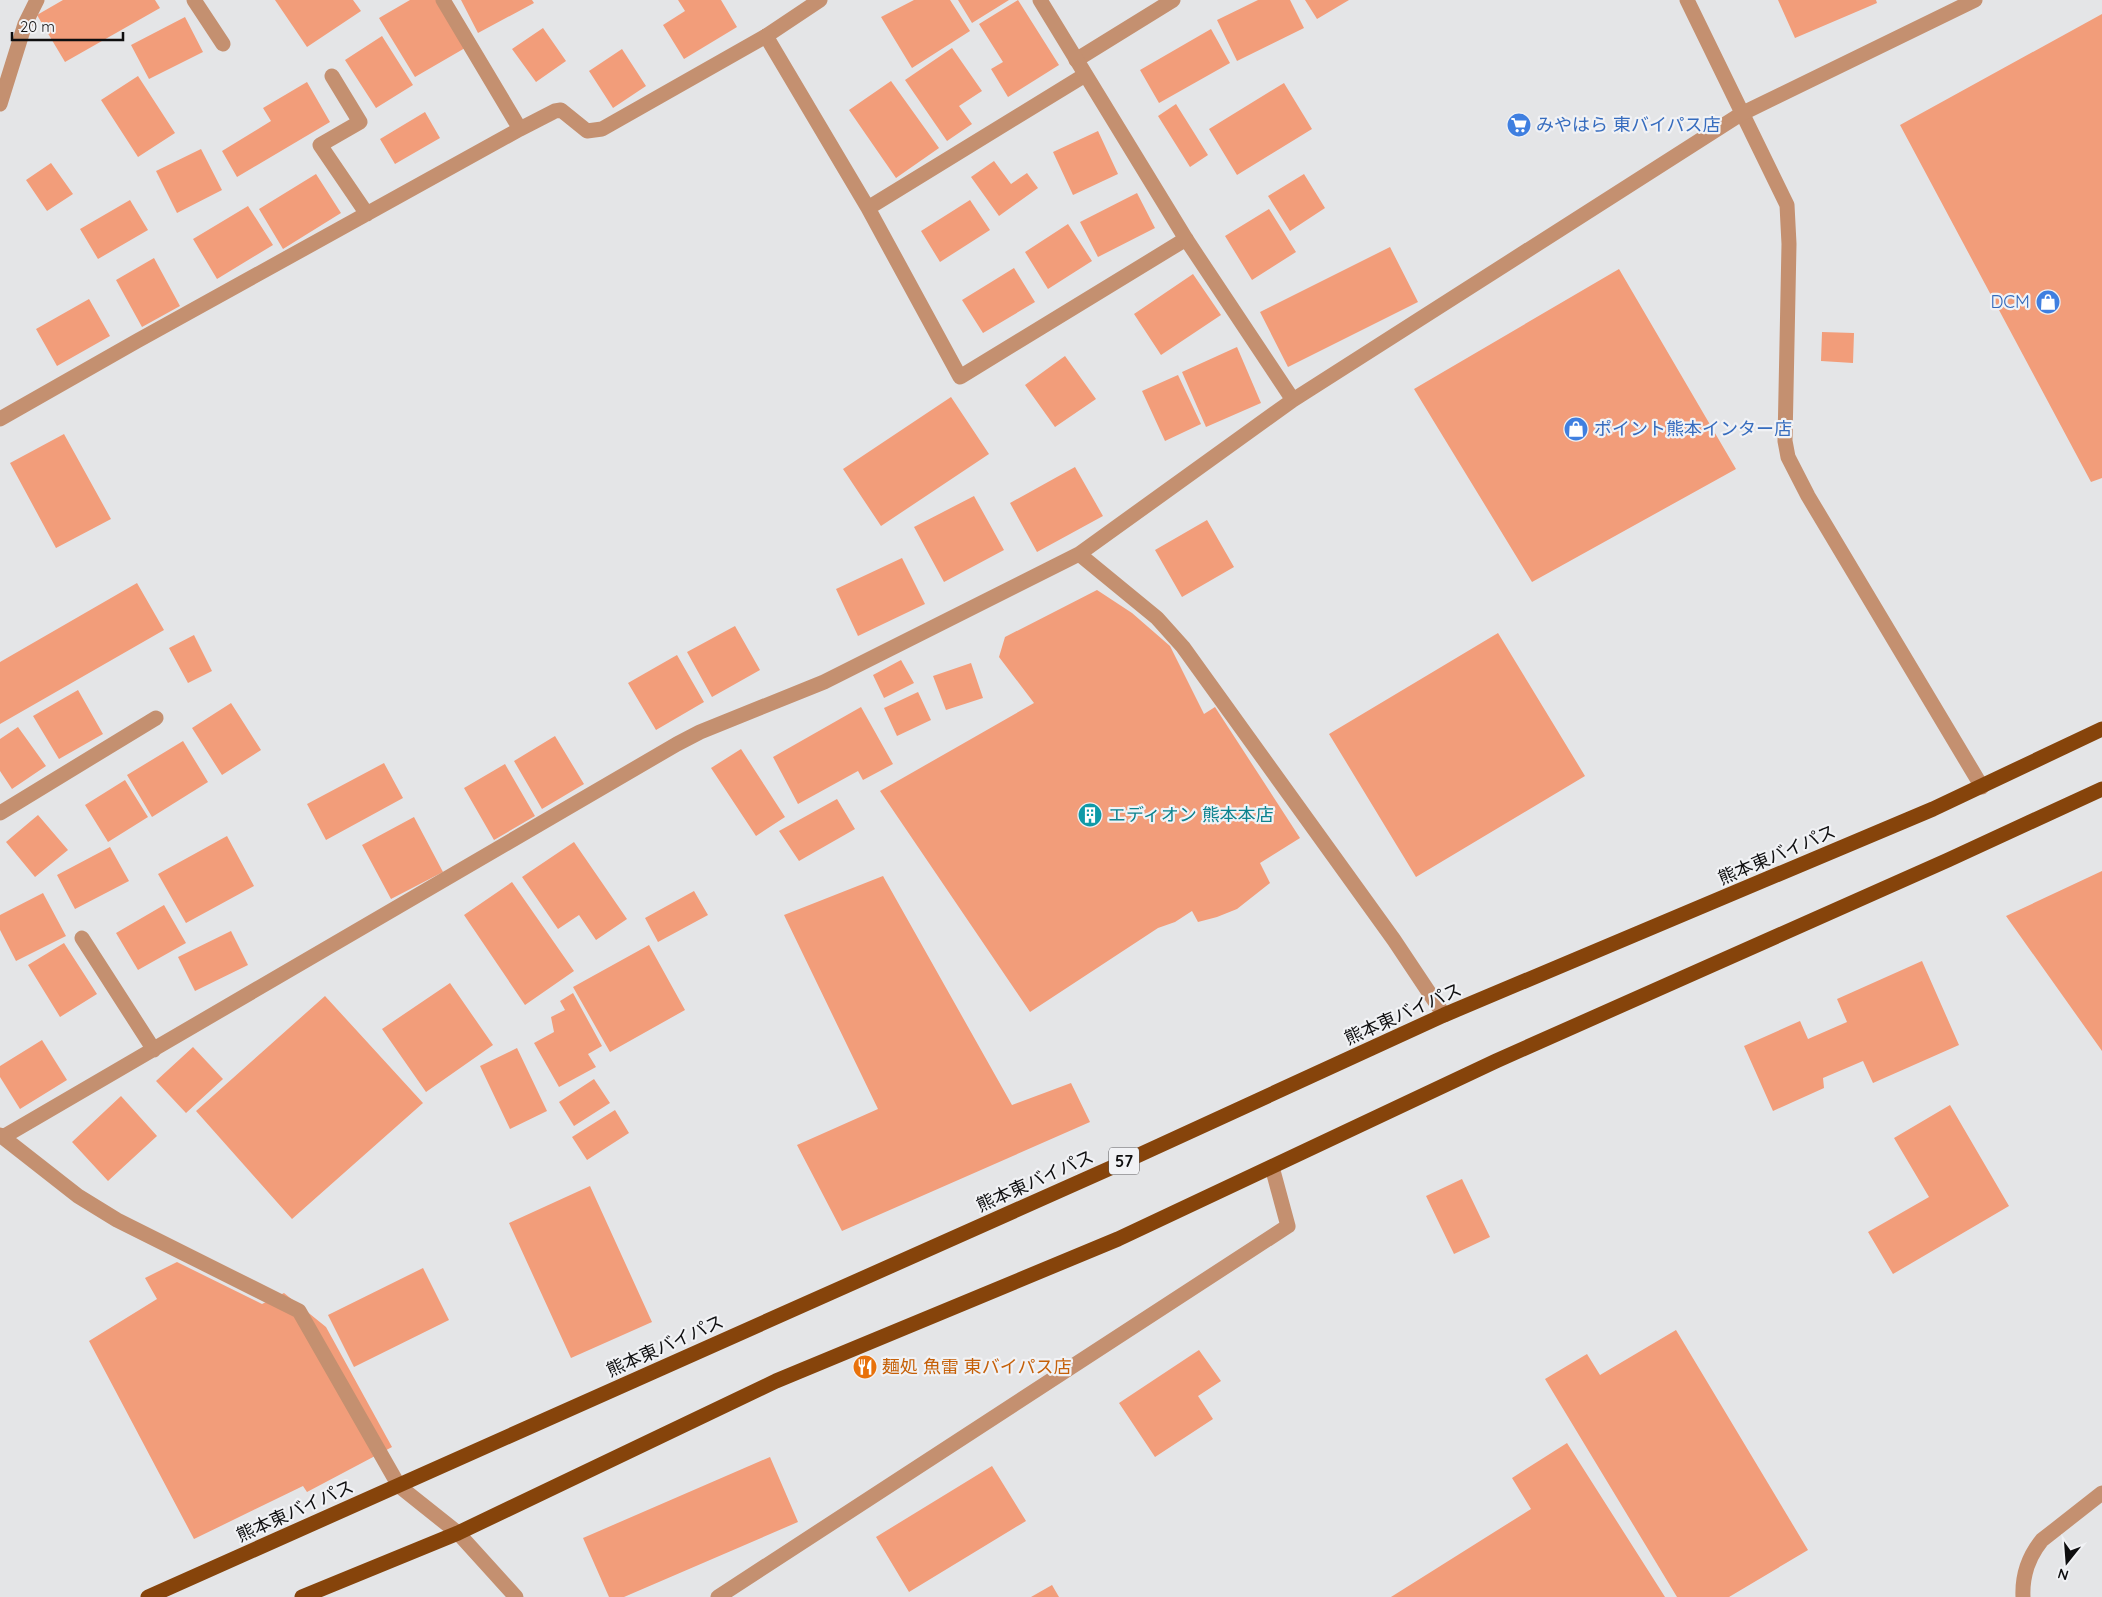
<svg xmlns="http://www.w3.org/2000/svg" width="2102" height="1597" font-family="Quicksand,'Noto Sans JP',sans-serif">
  <rect width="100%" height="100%" fill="#e4e5e7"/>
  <path fill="#f29d7a" d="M63 0H155L160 8 65 62 37 15Z
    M275 0H353L361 11 307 47Z
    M410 0H437L465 48 415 77 379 18Z
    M461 0H532L534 3 478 33Z
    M678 0H721L737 27 684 59 663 25 685 11Z
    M914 0H950L970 31 912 68 881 17Z
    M958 0H1009L972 23Z
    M1018 0 1059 65 1008 97 991 69 1003 62 979 24Z
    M1258 0H1290L1304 28 1237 61 1217 20Z
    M1305 0H1349L1317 19Z
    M1778 0H1876L1877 3 1795 38Z
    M2102 14V478L2091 482 1900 125Z
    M185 17 203 52 149 79 131 45Z
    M543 28 566 61 536 82 512 49Z
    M1211 29 1230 63 1159 103 1140 70Z
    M382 36 413 85 376 108 345 60Z
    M952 48 982 91 959 106 972 124 947 141 905 80Z
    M622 49 646 86 613 108 589 71Z
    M138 76 175 133 138 157 101 100Z
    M891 81 939 148 896 178 849 110Z
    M307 82 330 122 237 177 222 151 271 121 263 108Z
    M1284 83 1312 129 1237 175 1209 129Z
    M1176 104 1208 155 1190 167 1158 116Z
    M425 112 440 138 395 164 380 139Z
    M1098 131 1118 174 1073 195 1053 152Z
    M201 149 222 190 177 213 156 171Z
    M994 161 1011 184 1027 173 1038 188 999 216 971 177Z
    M51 163 73 194 47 211 26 180Z
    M316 174 341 213 283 249 259 209Z
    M1304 174 1325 208 1290 231 1268 196Z
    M1137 193 1155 228 1098 257 1080 222Z
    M130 200 148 230 98 259 80 229Z
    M970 200 990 230 940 262 921 231Z
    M248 206 273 245 217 279 193 239Z
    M1269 209 1296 252 1252 280 1225 236Z
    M1068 224 1092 261 1048 289 1025 252Z
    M1390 247 1418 302 1288 367 1260 312Z
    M154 258 180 306 142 327 116 280Z
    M1014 268 1035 302 983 333 962 300Z
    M1619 269 1736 469 1532 582 1414 389Z
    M1193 274 1221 315 1161 355 1134 314Z
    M89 299 110 336 57 366 36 329Z
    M1822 332 1854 333 1853 363 1821 361Z
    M1237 347 1261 403 1206 427 1182 372Z
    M1065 356 1096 399 1055 427 1025 385Z
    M1178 375 1201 424 1165 441 1142 391Z
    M951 397 989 454 881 526 843 469Z
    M64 434 111 519 56 548 10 463Z
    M1075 467 1103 516 1037 552 1010 503Z
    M974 496 1004 550 944 582 914 527Z
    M1207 520 1234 567 1182 597 1155 550Z
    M902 558 925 604 858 636 836 589Z
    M137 583 164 630 0 724V662Z
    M1097 590 1132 613 1170 646 1204 714 1215 707 1300 838 1260 863 1270 883 1237 909 1217 917 1198 922 1192 911 1175 922 1158 928 1030 1012 880 791 1034 703 999 657 1005 637Z
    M735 626 760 670 712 697 687 652Z
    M1498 633 1585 776 1416 877 1329 734Z
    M194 635 212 671 188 683 169 648Z
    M677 655 704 702 656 730 628 683Z
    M901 660 914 683 884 698 873 675Z
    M971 663 983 698 946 710 933 676Z
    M78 690 103 734 59 759 33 716Z
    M918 692 931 720 897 736 884 708Z
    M231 703 261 750 222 775 192 728Z
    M861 707 893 764 863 780 858 771 798 804 773 757Z
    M18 727 46 766 12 789 0 771V739Z
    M555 736 584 784 542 809 514 761Z
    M183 741 208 782 152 817 127 775Z
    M741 749 785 817 756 836 711 768Z
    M384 763 403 798 326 840 307 804Z
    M505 764 535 816 494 840 464 788Z
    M125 780 148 817 108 842 85 805Z
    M837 799 855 829 799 861 779 831Z
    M38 815 68 850 35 877 6 842Z
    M414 817 443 872 391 899 362 845Z
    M227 836 254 886 186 923 158 874Z
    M574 842 627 919 596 940 579 915 558 929 522 877Z
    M110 847 129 881 75 909 57 875Z
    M2102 871V1051L2006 916Z
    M883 876 1012 1105 1071 1083 1090 1122 842 1231 797 1145 878 1109 784 915Z
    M512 882 574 971 525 1005 464 915Z
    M694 891 708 915 658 942 645 918Z
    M43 893 66 936 16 961 0 930V915Z
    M164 905 186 943 138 970 116 933Z
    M231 931 248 965 195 991 178 957Z
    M64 943 97 994 60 1017 28 965Z
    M649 945 685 1010 610 1052 573 987Z
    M1922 961 1959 1045 1873 1083 1863 1061 1823 1078 1824 1088 1773 1111 1744 1046 1800 1021 1808 1039 1847 1022 1837 999Z
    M450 983 493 1045 426 1092 382 1029Z
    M573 993 602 1046 588 1054 596 1067 559 1087 534 1043 554 1032 551 1017 565 1010 560 1001Z
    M325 996 423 1103 292 1219 196 1111Z
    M42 1040 67 1080 20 1109 0 1077V1066Z
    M193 1047 223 1079 186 1113 156 1081Z
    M517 1048 547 1111 510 1129 480 1066Z
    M594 1079 610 1103 574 1126 559 1102Z
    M121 1096 157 1136 108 1181 72 1142Z
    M1950 1105 2009 1206 1893 1274 1868 1232 1929 1197 1894 1138Z
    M615 1110 629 1133 587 1160 572 1137Z
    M1462 1179 1490 1237 1454 1254 1426 1196Z
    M590 1186 652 1322 571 1358 509 1223Z
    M177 1262 262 1304 284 1293 326 1327 392 1447 307 1492 303 1486 194 1539 89 1341 157 1299 145 1278Z
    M423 1268 449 1320 354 1367 328 1315Z
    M1676 1330 1808 1550 1729 1597H1677L1545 1379 1587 1354 1600 1375Z
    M1199 1350 1221 1381 1198 1396 1213 1419 1155 1457 1119 1403Z
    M1567 1443 1665 1597H1391L1531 1509 1512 1478Z
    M770 1457 798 1522 624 1597H609L583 1538Z
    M992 1466 1026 1521 909 1592 876 1537Z
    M1052 1585 1059 1597H1031Z"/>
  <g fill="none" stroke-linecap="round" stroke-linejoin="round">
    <path stroke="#c49070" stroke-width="15" d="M1687 0 1787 205 1789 244 1785 441 1788 457 1808 496 1982 787
      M766 36 868 208
      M1076 60 1173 0
      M1085 75 868 208 960 377 1186 239"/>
    <path stroke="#c49070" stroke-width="15" d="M194 0 223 44
      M332 76 360 122 320 145 367 214
      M0 104 25 24 37 0
      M520 129 555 111 561 110 587 131 602 129 766 36 820 0
      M1293 400 1741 114 1975 0
      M0 419 137 341 520 129 443 0
      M1079 554 1157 618 1183 647 1394 940 1444 1015
      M0 813 156 718
      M82 938 154 1050
      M0 1135 78 1196 117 1220 299 1311 399 1486 458 1533 516 1597
      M3 1137 677 744 700 732 824 682 1079 554 1293 400 1186 239 1040 0
      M718 1597 1288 1226 1272 1167
      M2023 1597C2022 1576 2029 1556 2042 1540L2102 1493"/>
    <path stroke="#86440b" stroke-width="15" d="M148 1597 1115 1166 1444 1015 1933 809 2102 729
      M302 1597 458 1533 776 1381 1118 1239 1496 1061 1948 860 2102 789"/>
  </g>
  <defs>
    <symbol id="supermarket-disc" viewBox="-11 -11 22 22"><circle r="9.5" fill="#3f7fe0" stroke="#f1f2f5"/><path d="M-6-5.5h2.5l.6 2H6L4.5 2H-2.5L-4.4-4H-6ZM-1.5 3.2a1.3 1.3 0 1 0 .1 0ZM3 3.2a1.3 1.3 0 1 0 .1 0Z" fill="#fff"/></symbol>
    <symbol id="shop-disc" viewBox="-11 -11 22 22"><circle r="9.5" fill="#3f7fe0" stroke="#f1f2f5"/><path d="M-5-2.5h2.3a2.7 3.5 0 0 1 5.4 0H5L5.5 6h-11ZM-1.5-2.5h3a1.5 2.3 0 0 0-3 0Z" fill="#fff"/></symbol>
    <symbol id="building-disc" viewBox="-11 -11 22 22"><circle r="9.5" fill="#0f9aa8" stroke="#f1f2f5"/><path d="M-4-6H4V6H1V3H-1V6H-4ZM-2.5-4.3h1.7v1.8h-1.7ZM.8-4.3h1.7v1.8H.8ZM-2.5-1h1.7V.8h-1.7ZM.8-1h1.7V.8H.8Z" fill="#fff"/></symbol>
    <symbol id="restaurant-disc" viewBox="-11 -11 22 22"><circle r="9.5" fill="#e8710a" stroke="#f1f2f5"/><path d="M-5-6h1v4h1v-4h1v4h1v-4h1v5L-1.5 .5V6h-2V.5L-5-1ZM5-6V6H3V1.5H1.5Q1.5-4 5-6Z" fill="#fff"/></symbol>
  </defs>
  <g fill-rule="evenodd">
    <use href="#supermarket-disc" x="1505" y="111" width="28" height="28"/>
    <use href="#shop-disc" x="2034" y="288" width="28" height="28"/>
    <use href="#shop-disc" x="1562" y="415" width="28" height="28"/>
    <use href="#building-disc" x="1076" y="801" width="28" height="28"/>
    <use href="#restaurant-disc" x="851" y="1353" width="28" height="28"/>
  </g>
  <g text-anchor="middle" stroke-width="4.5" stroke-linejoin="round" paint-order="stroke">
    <rect fill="#f1f2f5" stroke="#525254" stroke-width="1" x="1109" y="1147.5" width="30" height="27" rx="4"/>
    <g font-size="16" font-weight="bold" fill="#0e0e0f">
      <text x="1124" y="1167">57</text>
    </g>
    <g font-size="18" fill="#366cbe" stroke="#f1f2f5" text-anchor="start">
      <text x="1536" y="131">みやはら 東バイパス店</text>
      <text x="2030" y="308" text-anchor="end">DCM</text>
      <text x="1594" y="435">ポイント熊本インター店</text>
    </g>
    <g font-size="18" fill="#0d838f" stroke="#f1f2f5" text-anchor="start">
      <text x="1108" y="821">エディオン 熊本本店</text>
    </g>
    <g font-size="18" fill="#0e0e0f" stroke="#f1f2f5">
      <text transform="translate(1777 855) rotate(-23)" y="6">熊本東バイパス</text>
      <text transform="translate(1403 1014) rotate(-24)" y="6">熊本東バイパス</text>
      <text transform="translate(1035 1181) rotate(-24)" y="6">熊本東バイパス</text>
      <text transform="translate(665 1346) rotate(-24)" y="6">熊本東バイパス</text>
      <text transform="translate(295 1511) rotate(-24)" y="6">熊本東バイパス</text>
    </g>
    <g font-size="18" fill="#c56008" stroke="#f1f2f5" text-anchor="start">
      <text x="882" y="1373">麺処 魚雷 東バイパス店</text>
    </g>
  </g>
  <g transform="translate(2067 1562) rotate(197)" stroke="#f1f2f5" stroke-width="4" paint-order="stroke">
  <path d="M0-4L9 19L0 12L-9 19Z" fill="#0e0e0f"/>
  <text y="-8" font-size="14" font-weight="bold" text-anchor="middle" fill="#0e0e0f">N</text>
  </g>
  <path d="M12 32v8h111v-8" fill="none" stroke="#0e0e0f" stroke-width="2.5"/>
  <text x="20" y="32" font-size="15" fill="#0e0e0f" stroke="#f1f2f5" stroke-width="4" paint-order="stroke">20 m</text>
</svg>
